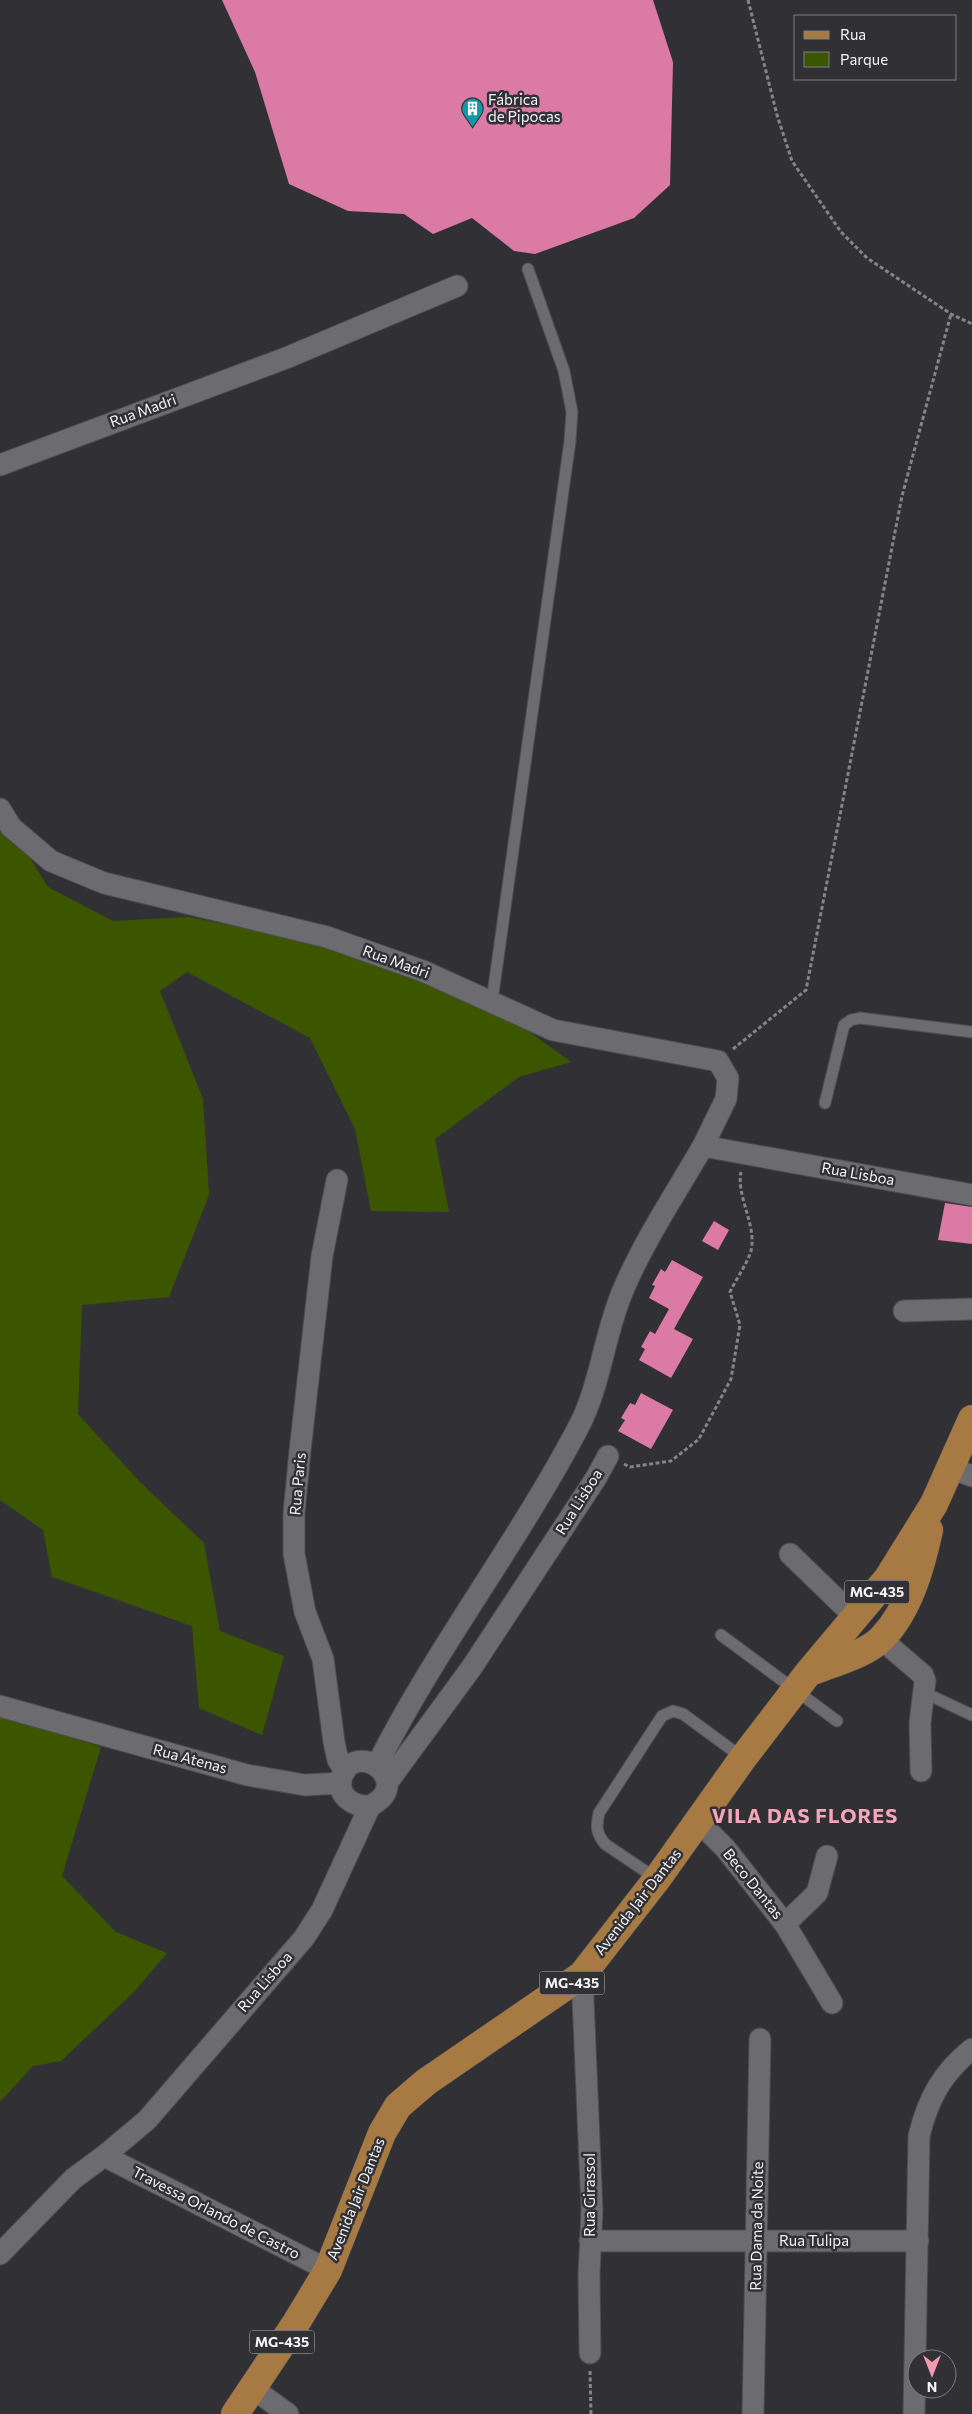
<svg xmlns="http://www.w3.org/2000/svg" width="972" height="2414" font-family="Commissioner,sans-serif">
  <rect width="100%" height="100%" fill="#313135"/>
  <path fill="#3c5600" d="M0 810 48 887 113 921 189 917 341 948 513 1020 571 1062 519 1077 435 1139 449 1212 371 1211 355 1129 310 1038 187 972 160 991 203 1099 209 1195 169 1297 82 1305 78 1414 140 1482 204 1543 220 1631 284 1656 262 1735 199 1708 192 1626 52 1577 43 1530 0 1500Z
    M0 1715 101 1747 62 1876 116 1932 167 1953 134 1992 61 2061 33 2066 0 2102Z"/>
  <path fill="#db7aa4" d="M222 0H653L673 62 670 185 634 218 535 254 514 251 472 218 433 234 404 214 348 211 289 184 255 72Z
    M945 1203 972 1207V1244L938 1240Z
    M714 1221 729 1230 718 1250 702 1241Z
    M672 1260 703 1277 674 1329 693 1339 671 1378 639 1360 645 1349 641 1347 650 1331 655 1334 669 1309 649 1298 655 1286 652 1285 661 1269 665 1272Z
    M641 1393 673 1410 651 1449 618 1431 625 1420 621 1418 630 1403 635 1405Z"/>
  <g fill="none" stroke-linecap="round" stroke-linejoin="round">
    <defs>
      <path id="lane" d="M492 1001 570 441 572 412 564 371 528 269
        M825 1103 844 1025 851 1020 860 1018 972 1032
        M721 1635 837 1721
        M925 1693 972 1715
        M657 1879 605 1844C596 1833 596 1826 599 1813L662 1716 673 1711 683 1714 743 1758"/>
      <path id="street" d="M0 465 286 358 457 286
        M0 809 11 827 51 861 104 883 327 937 423 971 553 1030 718 1061 728 1078 726 1099 703 1146
        M337 1180 322 1256 300 1451 294 1513V1554L305 1612 323 1659 334 1742 338 1760 345 1771
        M904 1311 972 1309
        M950 1468 972 1476
        M790 1554 856 1618
        M881 1639 923 1675 925 1681 920 1723 921 1771
        M0 1706 247 1775 305 1785 341 1783
        M377 1765C436 1648 517 1544 578 1428 601 1385 604 1333 624 1288 645 1239 676 1193 703 1146L972 1195
        M387 1783 472 1667 596 1478 608 1456
        M699 1822 725 1848 785 1924 832 2003
        M785 1924 817 1893 827 1856
        M582 1975 592 2210 589 2275 590 2353
        M104 2156 328 2270
        M590 2241H918
        M0 2254 73 2179 104 2156 147 2120 304 1938 322 1910 370 1806C416 1783 357 1738 342 1776 335 1796 354 1807 370 1806
        M251 2387 288 2414
        M753 2414 760 2039
        M914 2414 919 2136C928 2099 942 2073 972 2049"/>
      <path id="primary" d="M813 1671C833 1663 867 1654 882 1638 909 1610 921 1567 929 1530
        M235 2414 296 2323 328 2270 382 2133 398 2106 426 2082 582 1975 657 1879 743 1758 809 1672 888 1578 934 1504 972 1419"/>
    </defs>
    <use href="#lane" stroke="#4d4d51" stroke-width="13"/>
    <use href="#street" stroke="#4d4d51" stroke-width="23"/>
    <use href="#primary" stroke="#4d4d51" stroke-width="29"/>
    <path stroke="#858589" stroke-width="3" stroke-dasharray="4 2.5" stroke-linecap="butt" d="M748 0 777 115 792 161 841 232 867 258 951 314 972 324
      M733 1049 806 990 902 496 951 314
      M624 1464 630 1467 671 1461 699 1439 731 1379 740 1325 730 1292C736 1279 747 1264 751 1251 757 1225 736 1196 741 1172
      M590 2371 591 2414"/>
    <use href="#lane" stroke="#6c6c70" stroke-width="11"/>
    <use href="#street" stroke="#6c6c70" stroke-width="21"/>
    <use href="#primary" stroke="#a77a44" stroke-width="28"/>
  </g>
  <defs>
    <symbol id="building-pin" viewBox="-11 -11 22 30"><path d="M0 17L-7.5 6A9.5 9.5 0 1 1 7.5 6Z" fill="#0f9aa8" stroke="#313135"/><path d="M-4-6H4V6H1V3H-1V6H-4ZM-2.5-4.3h1.7v1.8h-1.7ZM.8-4.3h1.7v1.8H.8ZM-2.5-1h1.7V.8h-1.7ZM.8-1h1.7V.8H.8Z" fill="#fff"/></symbol>
  </defs>
  <g fill-rule="evenodd">
    <use href="#building-pin" x="460" y="96" width="25" height="34"/>
  </g>
  <g text-anchor="middle" stroke-width="5" stroke-linejoin="round" paint-order="stroke">
    <g fill="#313135" stroke="#b9b9bc" stroke-width="1">
      <rect x="844.5" y="1580.5" width="65" height="23" rx="4"/>
      <rect x="539.5" y="1971.5" width="65" height="23" rx="4"/>
      <rect x="249.5" y="2330.5" width="65" height="23" rx="4"/>
    </g>
    <g font-size="14" font-weight="bold" fill="#f3f3f6">
      <text x="877" y="1597">MG-435</text>
      <text x="572" y="1988">MG-435</text>
      <text x="282" y="2347">MG-435</text>
    </g>
    <g font-size="15" fill="#f3f3f6" stroke="#313135" text-anchor="start">
      <text x="488" y="105">Fábrica<tspan x="488" dy="17">de Pipocas</tspan></text>
    </g>
    <g font-size="15" fill="#f3f3f6" stroke="#313135">
      <text transform="translate(143 411) rotate(-20)" y="5">Rua Madri</text>
      <text transform="translate(396 962) rotate(20)" y="5">Rua Madri</text>
      <text transform="translate(858 1174) rotate(10)" y="5">Rua Lisboa</text>
      <text transform="translate(298 1484) rotate(-85)" y="5">Rua Paris</text>
      <text transform="translate(579 1502) rotate(-58)" y="5">Rua Lisboa</text>
      <text transform="translate(190 1759) rotate(15)" y="5">Rua Atenas</text>
      <text transform="translate(753 1884) rotate(51)" y="5">Beco Dantas</text>
      <text transform="translate(638 1902) rotate(-52)" y="5">Avenida Jair Dantas</text>
      <text transform="translate(265 1982) rotate(-49)" y="5">Rua Lisboa</text>
      <text transform="translate(590 2195) rotate(-90)" y="5">Rua Girassol</text>
      <text transform="translate(356 2199) rotate(-68)" y="5">Avenida Jair Dantas</text>
      <text transform="translate(216 2213) rotate(27)" y="5">Travessa Orlando de Castro</text>
      <text transform="translate(757 2226) rotate(-89)" y="5">Rua Dama da Noite</text>
      <text x="814" y="2246">Rua Tulipa</text>
    </g>
    <g font-size="20" font-weight="bold" letter-spacing="1" fill="#f7a5ba" stroke="#313135">
      <text x="805" y="1823">VILA DAS FLORES</text>
    </g>
  </g>
  <rect x="794" y="15" width="162" height="65" fill="#313135" stroke="#7f7f82"/>
  <rect x="804" y="31" width="25" height="8" fill="#a77a44" stroke="#7f7f82"/>
  <text x="840" y="40" font-size="15" fill="#f3f3f6">Rua</text>
  <rect x="804" y="52" width="25" height="15" fill="#3c5600" stroke="#7f7f82"/>
  <text x="840" y="65" font-size="15" fill="#f3f3f6">Parque</text>
  <g transform="translate(932 2374) rotate(180)"><circle r="24" fill="#313135" stroke="#7f7f82"/>
  <path d="M0-4L9 19L0 12L-9 19Z" fill="#f19ab1"/>
  <text y="-8" font-size="14" font-weight="bold" text-anchor="middle" fill="#f3f3f6">N</text>
  </g>
</svg>
